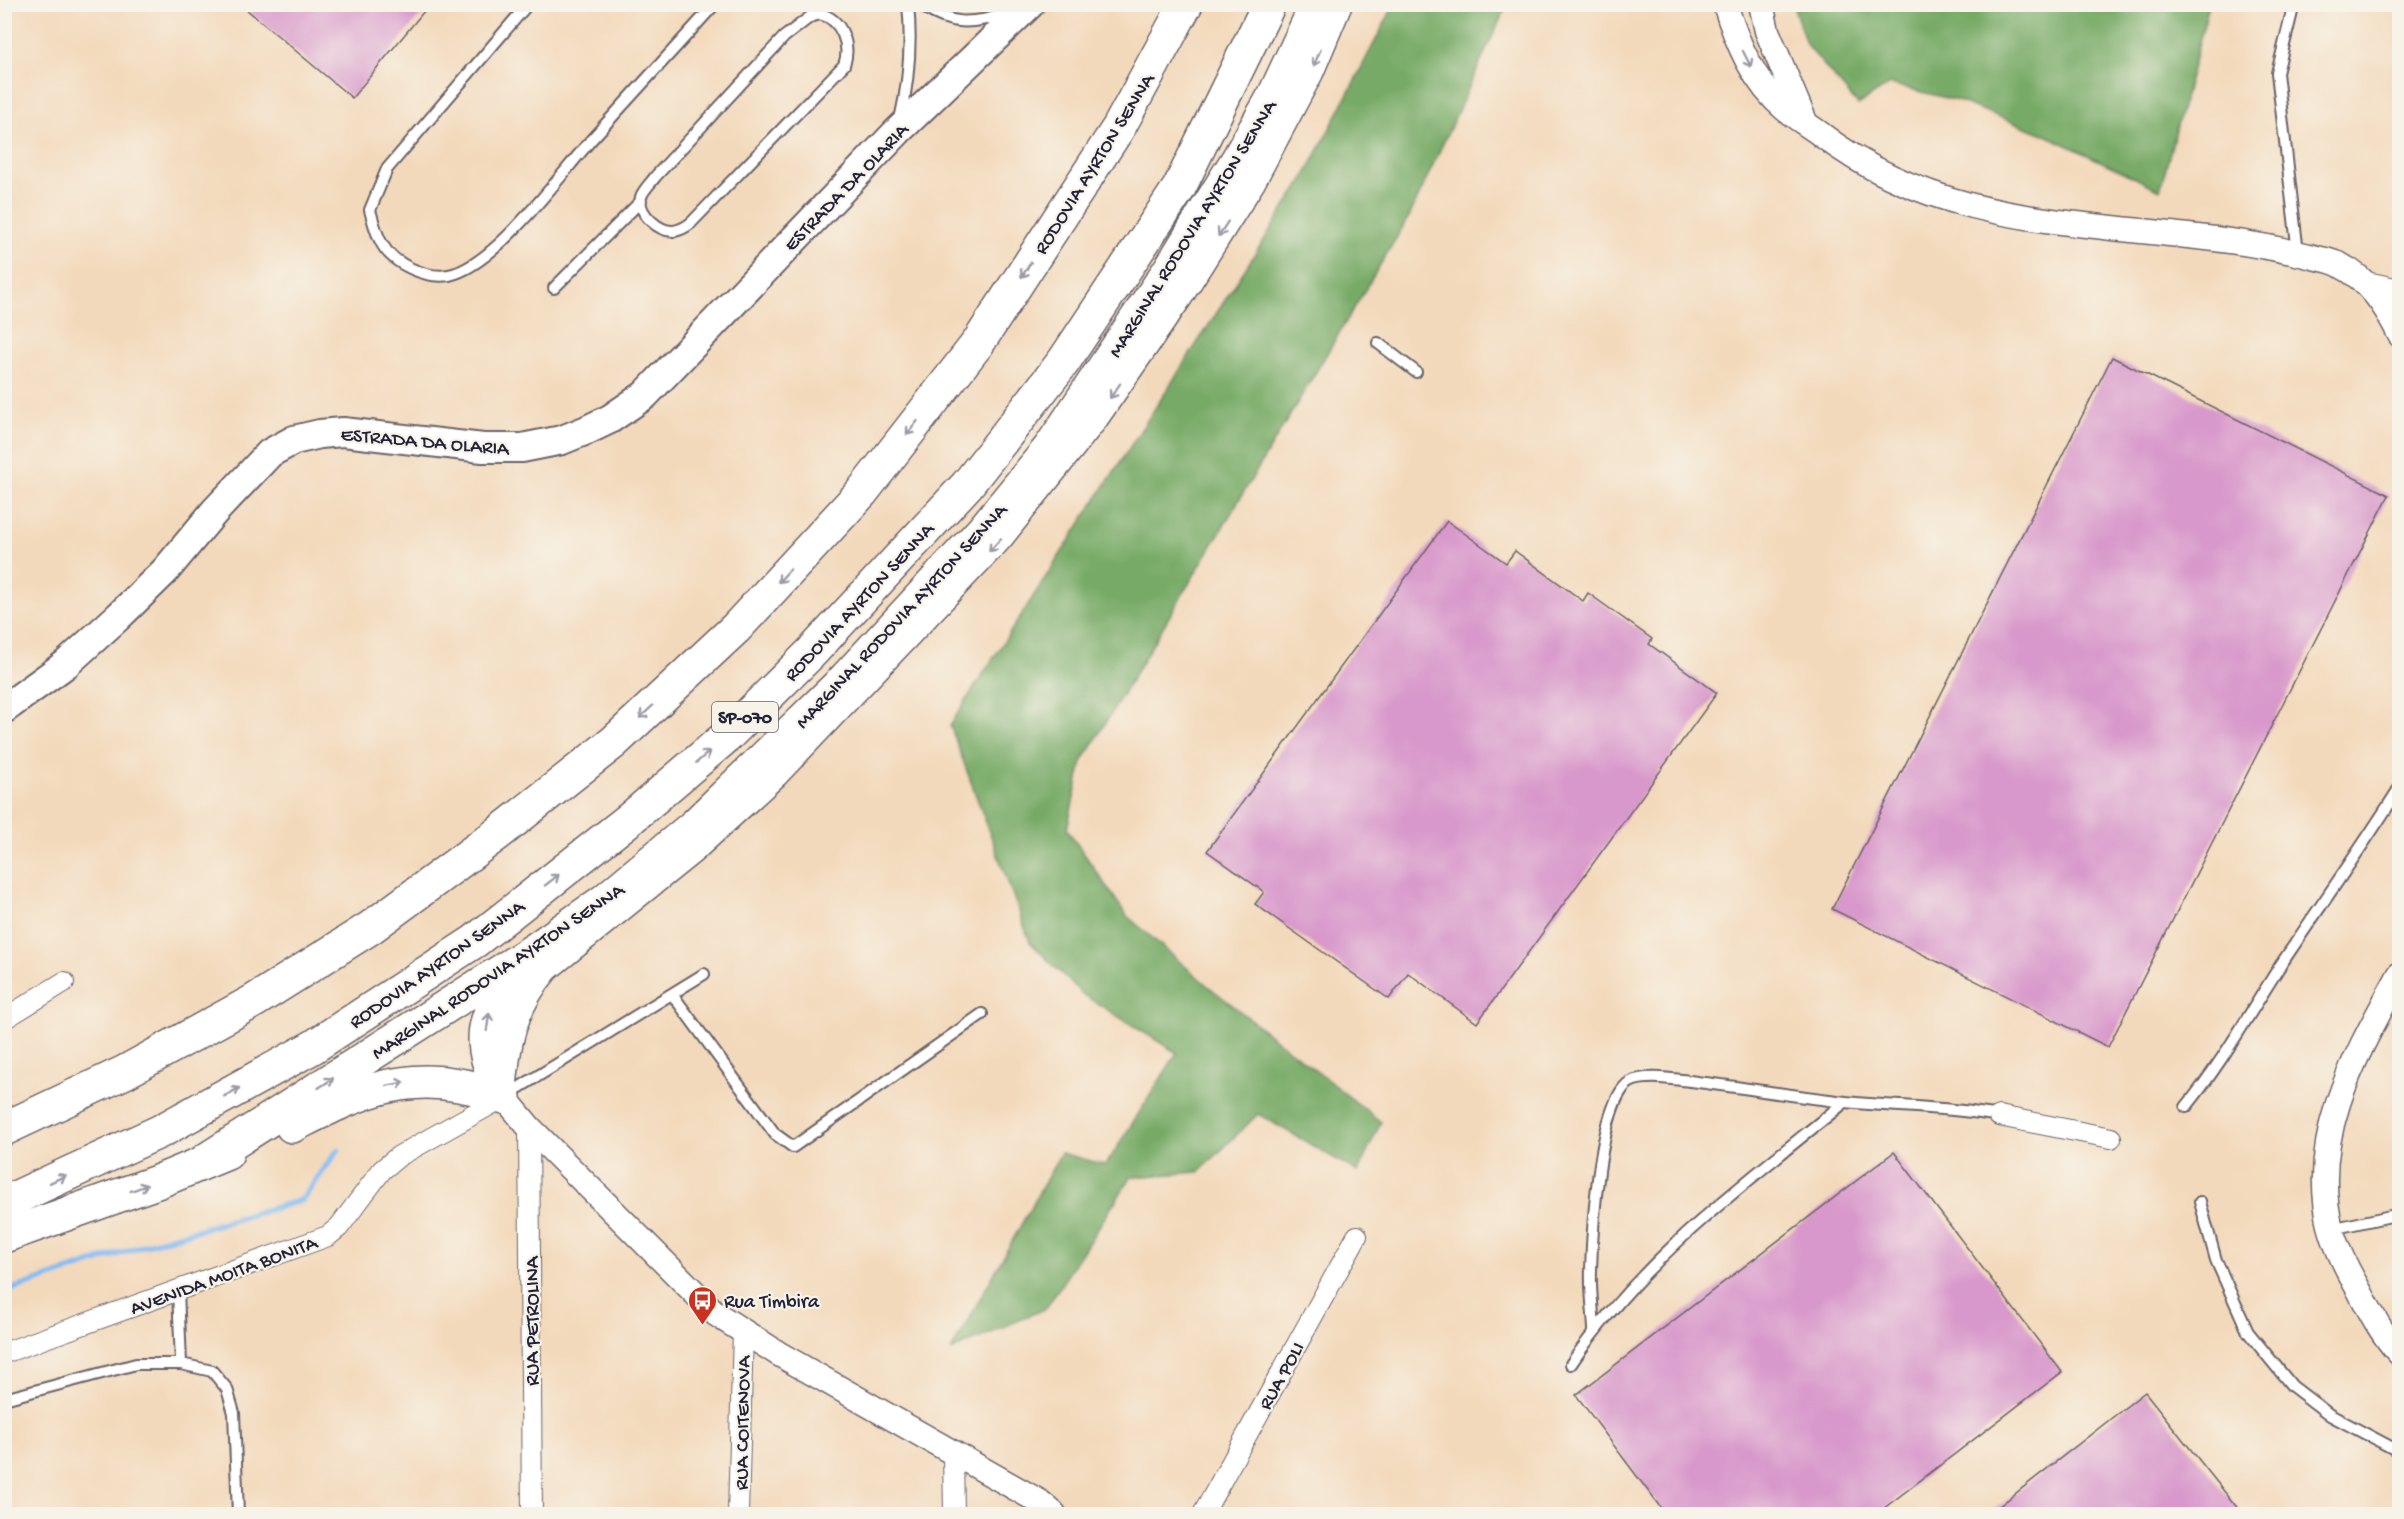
<svg xmlns="http://www.w3.org/2000/svg" width="2404" height="1519" font-family="'Gochi Hand',sans-serif">
  <rect width="100%" height="100%" fill="#f7f3e8"/>
  <filter id="ink" filterUnits="userSpaceOnUse"><feTurbulence type="fractalNoise" baseFrequency=".0167" numOctaves="2"/><feDisplacementMap in="SourceGraphic" scale="12" xChannelSelector="R" yChannelSelector="G"/><feConvolveMatrix kernelMatrix="1 2 1 2 8 2 1 2 1" color-interpolation-filters="sRGB"/></filter>
  <filter id="wash" filterUnits="userSpaceOnUse"><feTurbulence type="fractalNoise" baseFrequency=".008" numOctaves="4" result="noise"/><feDisplacementMap in="SourceGraphic" scale="24" xChannelSelector="R" yChannelSelector="G"/><feGaussianBlur stdDeviation="1.35" result="paint"/><feColorMatrix in="noise" values="0 0 0 0 0 0 0 0 0 0 0 0 0 0 0 0 0 1.4 0 .05"/><feComposite in="paint" operator="in"/></filter>
  <g filter="url(#wash)">
    <rect width="100%" height="100%" fill="#f3d9bb"/>
    <path fill="#7a6" stroke="#4c6650" stroke-width="1.5" d="M1394 5H1507L1410 215 1082 762 1067 829 1127 916 1208 986 1381 1122 1358 1172 1258 1114 1199 1172 1131 1177 1046 1308 951 1351 1061 1153 1106 1165 1177 1053 1082 994 1030 942 950 725 1304 178Z
      M1793 5V4L2209 5 2160 190 2044 134 1958 101 1890 84 1858 105 1806 44Z"/>
    <g fill="none" stroke-linecap="round" stroke-linejoin="round">
      <path stroke="#83bbf3" stroke-width="6" d="M4 1292 145 1245 302 1200 338 1150"/>
    </g>
    <g id="blocks">
      <path fill="#d898cb" d="M240 4H430L352 98Z
        M2112 357 2389 495 2108 1047 1832 909Z
        M1447 521 1506 563 1515 551 1583 601 1588 593 1652 639 1649 644 1717 693 1477 1023 1408 973 1389 999 1255 904 1264 892 1207 851Z
        M1894 1152 2062 1372 1875 1515H1666L1576 1395Z
        M2145 1392 2243 1515H1988Z"/>
    </g>
  </g>
  <g filter="url(#ink)">
    <use href="#blocks" fill-opacity="0" stroke="#6b6268" stroke-width="1.5"/>
    <g fill="none" stroke-linecap="round" stroke-linejoin="round">
      <defs>
        <path id="service" d="M528 4 387 169 370 210C373 221 376 234 382 244 393 264 426 279 449 275 495 266 560 175 592 139 633 94 674 49 715 4
          M919 4C951 27 972 24 1008 14
          M2294 4 2277 73 2298 253
          M820 14C842 19 851 46 844 65L691 223C686 227 680 230 674 231 659 232 637 213 641 197 643 190 651 183 655 177L784 37 810 17Z
          M900 120C909 81 912 44 908 4
          M554 288 641 201
          M1378 343 1416 372
          M672 994 775 1134 793 1147 982 1014
          M507 1095 704 974
          M2186 1107C2222 1063 2249 1014 2280 966 2320 906 2362 848 2400 787
          M2200 1202 2216 1260 2248 1332 2292 1386 2330 1415 2400 1452
          M2331 1229 2400 1214
          M178 1290 181 1364
          M1594 1329C1593 1309 1590 1289 1591 1270 1592 1234 1599 1100 1630 1082 1646 1073 1688 1081 1706 1083 1753 1089 1799 1097 1846 1102 1897 1107 1948 1107 1999 1116
          M1571 1364C1643 1257 1747 1182 1845 1102
          M4 1399 136 1364H181L212 1371 227 1389 234 1413 238 1514"/>
        <path id="minor" d="M2367 282 2400 289
          M4 1019 64 982
          M1999 1116 2111 1138
          M529 1127 532 1514
          M4 1353 328 1236 339 1227 382 1170 399 1156 504 1097
          M953 1453 954 1514
          M738 1514 743 1331
          M1203 1514 1357 1236"/>
        <path id="tertiary" d="M1725 4C1737 43 1754 83 1785 109 1796 118 1808 125 1819 133 1930 219 2055 221 2188 236 2229 240 2269 246 2309 256 2319 259 2331 260 2340 265 2369 280 2386 306 2400 335
          M1761 4 1767 31 1806 124
          M2400 974C2357 1053 2307 1136 2331 1229 2337 1251 2349 1273 2360 1292 2371 1313 2383 1336 2400 1354
          M1054 1514 1040 1502 779 1354 716 1314 529 1127 504 1097C507 1046 513 1009 547 969L693 851 776 775 1000 539 1095 420 1179 299 1253 182 1311 73 1340 4"/>
        <path id="secondary" d="M4 709 66 664 119 616 165 571 215 511 270 453 294 440 320 434 343 432 483 448H522L562 440 587 430 610 419 645 395 898 131 1030 4"/>
        <path id="motorway" d="M504 1097C474 1042 480 1016 519 969
          M292 1126C349 1098 393 1073 459 1085 475 1088 489 1090 504 1097
          M4 1129 125 1072 254 1001 370 928 496 835 614 742 736 628 862 492 978 343 1119 127 1186 4
          M206 1160 536 949 604 901 695 825 845 679 983 530 1050 448 1170 269 1238 159 1274 96 1317 4
          M4 1203 161 1131 313 1047 475 941 631 818 727 736 811 653 967 485 1064 361 1179 188 1269 4
          M4 1236 157 1182 227 1153"/>
      </defs>
      <use href="#service" stroke="#6b6268" stroke-width="14"/>
      <use href="#minor" stroke="#6b6268" stroke-width="22"/>
      <use href="#tertiary" stroke="#6b6268" stroke-width="27"/>
      <use href="#secondary" stroke="#6b6268" stroke-width="32"/>
      <use href="#motorway" stroke="#6b6268" stroke-width="36"/>
      <use href="#service" stroke="#fff" stroke-width="10"/>
      <use href="#minor" stroke="#fff" stroke-width="20"/>
      <use href="#tertiary" stroke="#fff" stroke-width="24"/>
      <use href="#secondary" stroke="#fff" stroke-width="28"/>
      <use href="#motorway" stroke="#fff" stroke-width="33"/>
    </g>
    <defs><path id="oneway-shaft" d="M-6 0H5M1.5-3L5.5 0L1.5 3" fill="none" stroke-width="1.6" stroke-linecap="round" stroke-linejoin="round" transform="scale(1.5)"/></defs>
    <g stroke="#9c9ca7">
      <use href="#oneway-shaft" transform="translate(1317 58) rotate(113)"/>
      <use href="#oneway-shaft" transform="translate(1747 59) rotate(63)"/>
      <use href="#oneway-shaft" transform="translate(1223 229) rotate(123)"/>
      <use href="#oneway-shaft" transform="translate(1026 270) rotate(123)"/>
      <use href="#oneway-shaft" transform="translate(1115 391) rotate(125)"/>
      <use href="#oneway-shaft" transform="translate(912 428) rotate(128)"/>
      <use href="#oneway-shaft" transform="translate(995 545) rotate(133)"/>
      <use href="#oneway-shaft" transform="translate(784 576) rotate(133)"/>
      <use href="#oneway-shaft" transform="translate(646 712) rotate(137)"/>
      <use href="#oneway-shaft" transform="translate(703 757) rotate(-41)"/>
      <use href="#oneway-shaft" transform="translate(552 880) rotate(-38)"/>
      <use href="#oneway-shaft" transform="translate(488 1022) rotate(-82)"/>
      <use href="#oneway-shaft" transform="translate(326 1083) rotate(-33)"/>
      <use href="#oneway-shaft" transform="translate(396 1084) rotate(-10)"/>
      <use href="#oneway-shaft" transform="translate(232 1092) rotate(-29)"/>
      <use href="#oneway-shaft" transform="translate(58 1179) rotate(-25)"/>
      <use href="#oneway-shaft" transform="translate(139 1188) rotate(-20)"/>
    </g>
  </g>
  <defs>
    <symbol id="bus-pin" viewBox="-11 -11 22 30"><path d="M0 17L-7.5 6A9.5 9.5 0 1 1 7.5 6Z" fill="#c8321e" stroke="#f7f3e8"/><path d="M-5-6H5V4H4V6H2V4H-2V6H-4V4H-5ZM-3.5-4V0h7V-4ZM-3.5 1.2v1.5H-2V1.2ZM2 1.2v1.5H3.5V1.2Z" fill="#fff"/></symbol>
  </defs>
  <g fill-rule="evenodd">
    <use href="#bus-pin" x="686" y="1284" width="33" height="45"/>
  </g>
  <g text-anchor="middle" stroke-width="4.5" stroke-linejoin="round" paint-order="stroke">
    <rect fill="#f7f3e8" stroke="#62616f" stroke-width="1.5" x="712" y="702" width="66" height="30" rx="4.5"/>
    <g font-size="18" font-weight="bold" fill="#22223b">
      <text x="745" y="723">SP-070</text>
    </g>
    <g font-size="20" fill="#22223b" stroke="#f7f3e8">
      <text transform="translate(1093 163) rotate(-58)" y="7">RODOVIA AYRTON SENNA</text>
      <text transform="translate(845 186) rotate(-46)" y="7">ESTRADA DA OLARIA</text>
      <text transform="translate(1191 228) rotate(-58)" y="7">MARGINAL RODOVIA AYRTON SENNA</text>
      <text transform="translate(425 440) rotate(5)" y="7">ESTRADA DA OLARIA</text>
      <text transform="translate(858 601) rotate(-47)" y="7">RODOVIA AYRTON SENNA</text>
      <text transform="translate(900 615) rotate(-47)" y="7">MARGINAL RODOVIA AYRTON SENNA</text>
      <text transform="translate(436 963) rotate(-35)" y="7">RODOVIA AYRTON SENNA</text>
      <text transform="translate(497 970) rotate(-34)" y="7">MARGINAL RODOVIA AYRTON SENNA</text>
      <text transform="translate(223 1274) rotate(-20)" y="7">AVENIDA MOITA BONITA</text>
      <text transform="translate(531 1321) rotate(-90)" y="7">RUA PETROLINA</text>
      <text transform="translate(1280 1375) rotate(-61)" y="7">RUA POLI</text>
      <text transform="translate(741 1423) rotate(-89)" y="7">RUA COITENOVA</text>
    </g>
    <g font-size="20" fill="#22223b" stroke="#f7f3e8" text-anchor="start">
      <text x="724" y="1307">Rua Timbira</text>
    </g>
  </g>
  <rect width="2404" height="1519" fill="none" stroke="#f7f3e8" stroke-width="24"/>
</svg>
